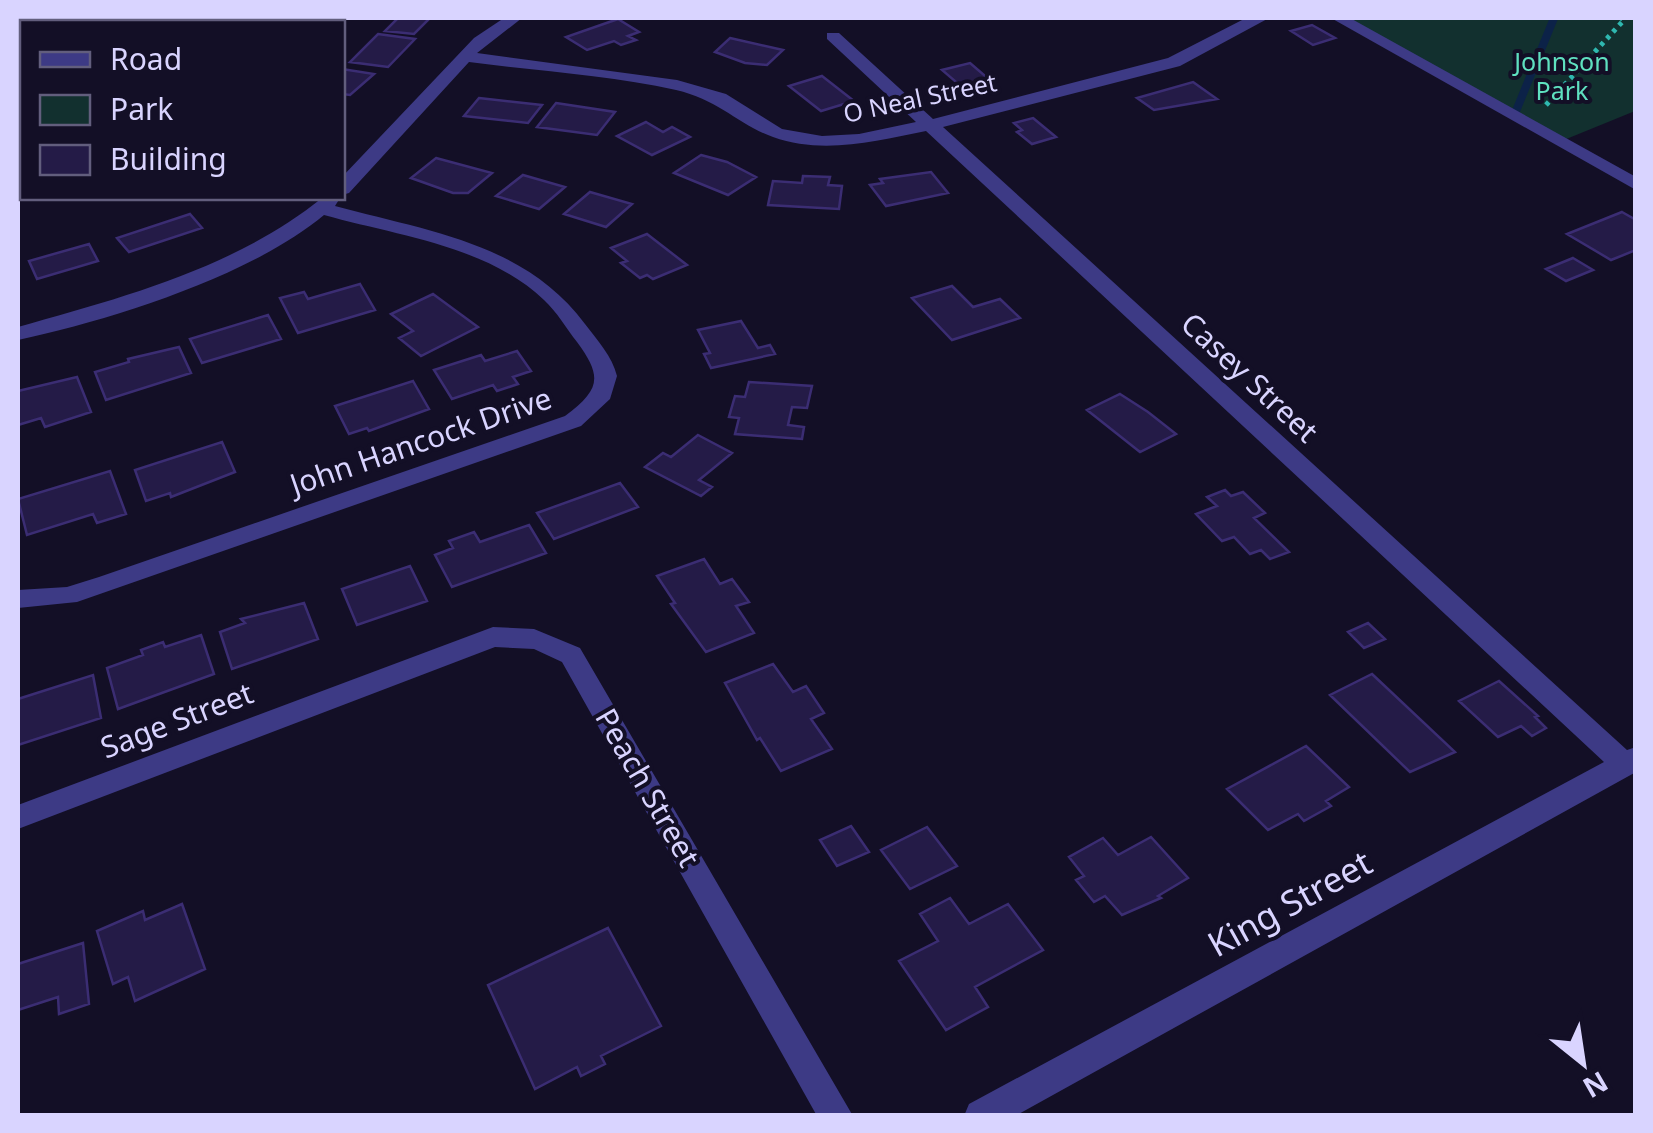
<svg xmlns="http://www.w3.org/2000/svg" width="1653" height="1133" font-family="'Noto Sans',sans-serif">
  <rect width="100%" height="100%" fill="#130f26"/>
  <path fill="#12302f" d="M1339 18H1635V111L1559 142Z"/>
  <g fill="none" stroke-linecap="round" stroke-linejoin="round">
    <path stroke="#0c2248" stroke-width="8" d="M1514 116 1554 18"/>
  </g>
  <path fill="#241b47" stroke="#3b2d73" stroke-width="2.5" d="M18 18H69L71 22H22V50L18 51Z
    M398 18H430L414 34 385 31Z
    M618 19 639 32 628 36 636 40 621 45 614 41 587 50 566 37Z
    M1312 25 1335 38 1313 45 1291 31Z
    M378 34 415 39 388 67 350 62Z
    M730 38 783 50 767 65 745 63 715 52Z
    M970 63 991 81 963 88 942 70Z
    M342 69 374 74 350 95 342 94Z
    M822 76 854 101 821 111 789 86Z
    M1193 82 1217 99 1154 110 1137 98Z
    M479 98 542 105 528 123 464 116Z
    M556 103 615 112 597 135 537 127Z
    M1033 118 1056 137 1032 144 1017 132 1022 130 1014 123Z
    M646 122 663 132 672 127 690 137 652 155 617 136Z
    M701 155 727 162 756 177 728 195 674 173Z
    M436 158 492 173 468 193H453L411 178Z
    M931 172 948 193 886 206 870 185 883 183 880 179Z
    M523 175 565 187 539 209 496 196Z
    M803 176 830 177 828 185 842 186 839 209 768 205 773 181 802 183Z
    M590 192 632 204 606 227 564 214Z
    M1622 212 1636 220V250L1611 260 1567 234Z
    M190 214 202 228 129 252 117 238Z
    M647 234 687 265 653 279 647 275 640 278 621 263 627 261 611 248Z
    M89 244 98 261 37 279 29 261Z
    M1573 258 1593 270 1566 281 1546 269Z
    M360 284 375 310 298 333 280 298 304 292 308 299Z
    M952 286 973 307 1000 299 1020 318 952 340 912 298Z
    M433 294 478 327 421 356 399 338 413 331 391 314Z
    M268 315 281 339 202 363 190 339Z
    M741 321 758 348 770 345 775 354 711 368 704 354 710 353 698 330Z
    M179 347 191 373 106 400 95 372 129 362 128 359Z
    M517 351 531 371 513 377 518 384 497 391 493 385 452 399 434 370 481 355 485 361Z
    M77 377 91 412 45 427 41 418 18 425V391Z
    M413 381 429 409 369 431 367 428 349 434 335 406Z
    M749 382 812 386 807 408 792 407 788 425 804 427 802 439 735 434 739 418 729 417 735 396 745 397Z
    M1120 394 1148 412 1176 434 1140 452 1087 410Z
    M698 435 732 453 699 480 712 487 701 496 645 467 663 453 671 457Z
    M222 442 235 472 171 497 170 493 146 501 135 470Z
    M110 471 126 514 97 523 93 514 27 535 18 499Z
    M620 483 638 507 554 539 537 513Z
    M1225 490 1231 496 1243 492 1265 513 1254 518 1289 552 1270 559 1261 550 1250 554 1234 537 1222 541 1196 514 1217 506 1207 497Z
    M529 525 546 553 452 587 435 555 453 548 449 541 474 532 480 542Z
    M704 559 720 584 732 579 749 602 736 606 754 633 706 652 671 604 675 603 657 576Z
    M410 566 427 601 357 625 342 589Z
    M304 603 318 639 232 669 220 632 245 623 241 619Z
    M1368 623 1385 639 1364 648 1348 632Z
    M201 635 214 674 118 709 107 668 143 655 141 650 163 642 165 647Z
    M773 664 793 692 806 686 824 713 811 719 832 749 781 771 760 738 757 740 725 683Z
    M1372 674 1455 752 1410 772 1330 695Z
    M93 675 101 718 18 745V699Z
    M1499 681 1538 716 1535 717 1546 728 1532 736 1521 726 1498 737 1459 701Z
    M1306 746 1349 787 1326 801 1331 806 1304 821 1298 814 1268 830 1227 789Z
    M851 826 869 852 837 866 820 840Z
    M927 827 957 866 910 889 881 850Z
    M1151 837 1188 878 1158 896 1161 898 1122 915 1105 896 1094 902 1076 880 1084 876 1069 857 1103 838 1118 855Z
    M950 898 969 924 1008 904 1043 950 975 987 988 1007 946 1030 899 961 938 941 920 914Z
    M182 904 205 969 135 1001 128 977 113 984 97 931 143 911 145 920Z
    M608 928 661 1026 601 1056 605 1064 581 1076 577 1067 535 1089 488 985Z
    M83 943 89 1004 59 1014 58 997 18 1010V964Z"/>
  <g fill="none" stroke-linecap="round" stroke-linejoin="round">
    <path stroke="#2fb8b0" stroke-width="5" stroke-dasharray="4 5" stroke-linecap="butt" d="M1546 105 1624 20 1621 18"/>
    <path fill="#3d3a85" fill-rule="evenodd" d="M112 18H124L125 22H113Z
      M22 89V98L18 99V90Z"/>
    <path fill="#3d3a85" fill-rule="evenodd" d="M504 18H522L477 53 677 80 726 94 782 129 822 136 859 134 916 122 827 39V33H839L933 119 1168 58 1244 19 1269 18 1180 66 943 127 1627 750 1636 747V772L1015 1116H964L969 1104 1604 762 926 131C876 141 823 155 773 137 739 125 719 100 676 90 610 75 537 71 469 62L349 193 342 195V177L474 38Z
      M1331 18H1350L1636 177V190Z
      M322 198H340L335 206C427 231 525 243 585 324 598 341 612 356 617 376L610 399 581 426 77 602 18 608V590L67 587 99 577 565 416C600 390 603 377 577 342 566 328 557 312 544 300 488 246 395 235 324 215 251 276 111 320 18 340V327C124 297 235 268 322 198Z
      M493 627 534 629 580 648 853 1116H817L562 662 534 649 495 647 18 829V805Z"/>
  </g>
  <g text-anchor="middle" stroke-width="8" stroke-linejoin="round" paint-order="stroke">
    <g font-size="25" fill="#5fe0c0" stroke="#130f26">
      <text x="1562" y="71">Johnson<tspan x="1562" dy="29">Park</tspan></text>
    </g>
    <g font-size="25" fill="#d9d4ff" stroke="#130f26">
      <text transform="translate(920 98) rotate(-12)" y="9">O Neal Street</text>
    </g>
    <g font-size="30" fill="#d9d4ff" stroke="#130f26">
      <text transform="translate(1249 378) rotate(43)" y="10">Casey Street</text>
      <text transform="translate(421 442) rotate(-19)" y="10">John Hancock Drive</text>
      <text transform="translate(177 721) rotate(-21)" y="10">Sage Street</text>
      <text transform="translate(647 788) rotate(60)" y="10">Peach Street</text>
    </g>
    <g font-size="35" fill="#d9d4ff" stroke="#130f26">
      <text transform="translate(1290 904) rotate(-29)" y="12">King Street</text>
    </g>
  </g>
  <rect width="1653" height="1133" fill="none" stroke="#d9d4ff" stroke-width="40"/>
  <rect x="20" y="20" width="325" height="180" fill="#130f26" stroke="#625e7d" stroke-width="2.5"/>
  <rect x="40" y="52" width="50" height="15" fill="#3d3a85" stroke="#625e7d" stroke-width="2.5"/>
  <text x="110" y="70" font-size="30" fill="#d9d4ff">Road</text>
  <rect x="40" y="95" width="50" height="30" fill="#12302f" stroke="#625e7d" stroke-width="2.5"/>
  <text x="110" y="120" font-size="30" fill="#d9d4ff">Park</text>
  <rect x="40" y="145" width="50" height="30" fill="#241b47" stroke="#625e7d" stroke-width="2.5"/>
  <text x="110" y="170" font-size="30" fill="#d9d4ff">Building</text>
  <g transform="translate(1583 1063) rotate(150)" stroke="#130f26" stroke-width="8" paint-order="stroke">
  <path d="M0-8L18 38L0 25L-18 38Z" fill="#d9d4ff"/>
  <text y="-15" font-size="28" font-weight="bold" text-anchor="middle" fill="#d9d4ff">N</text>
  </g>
</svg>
